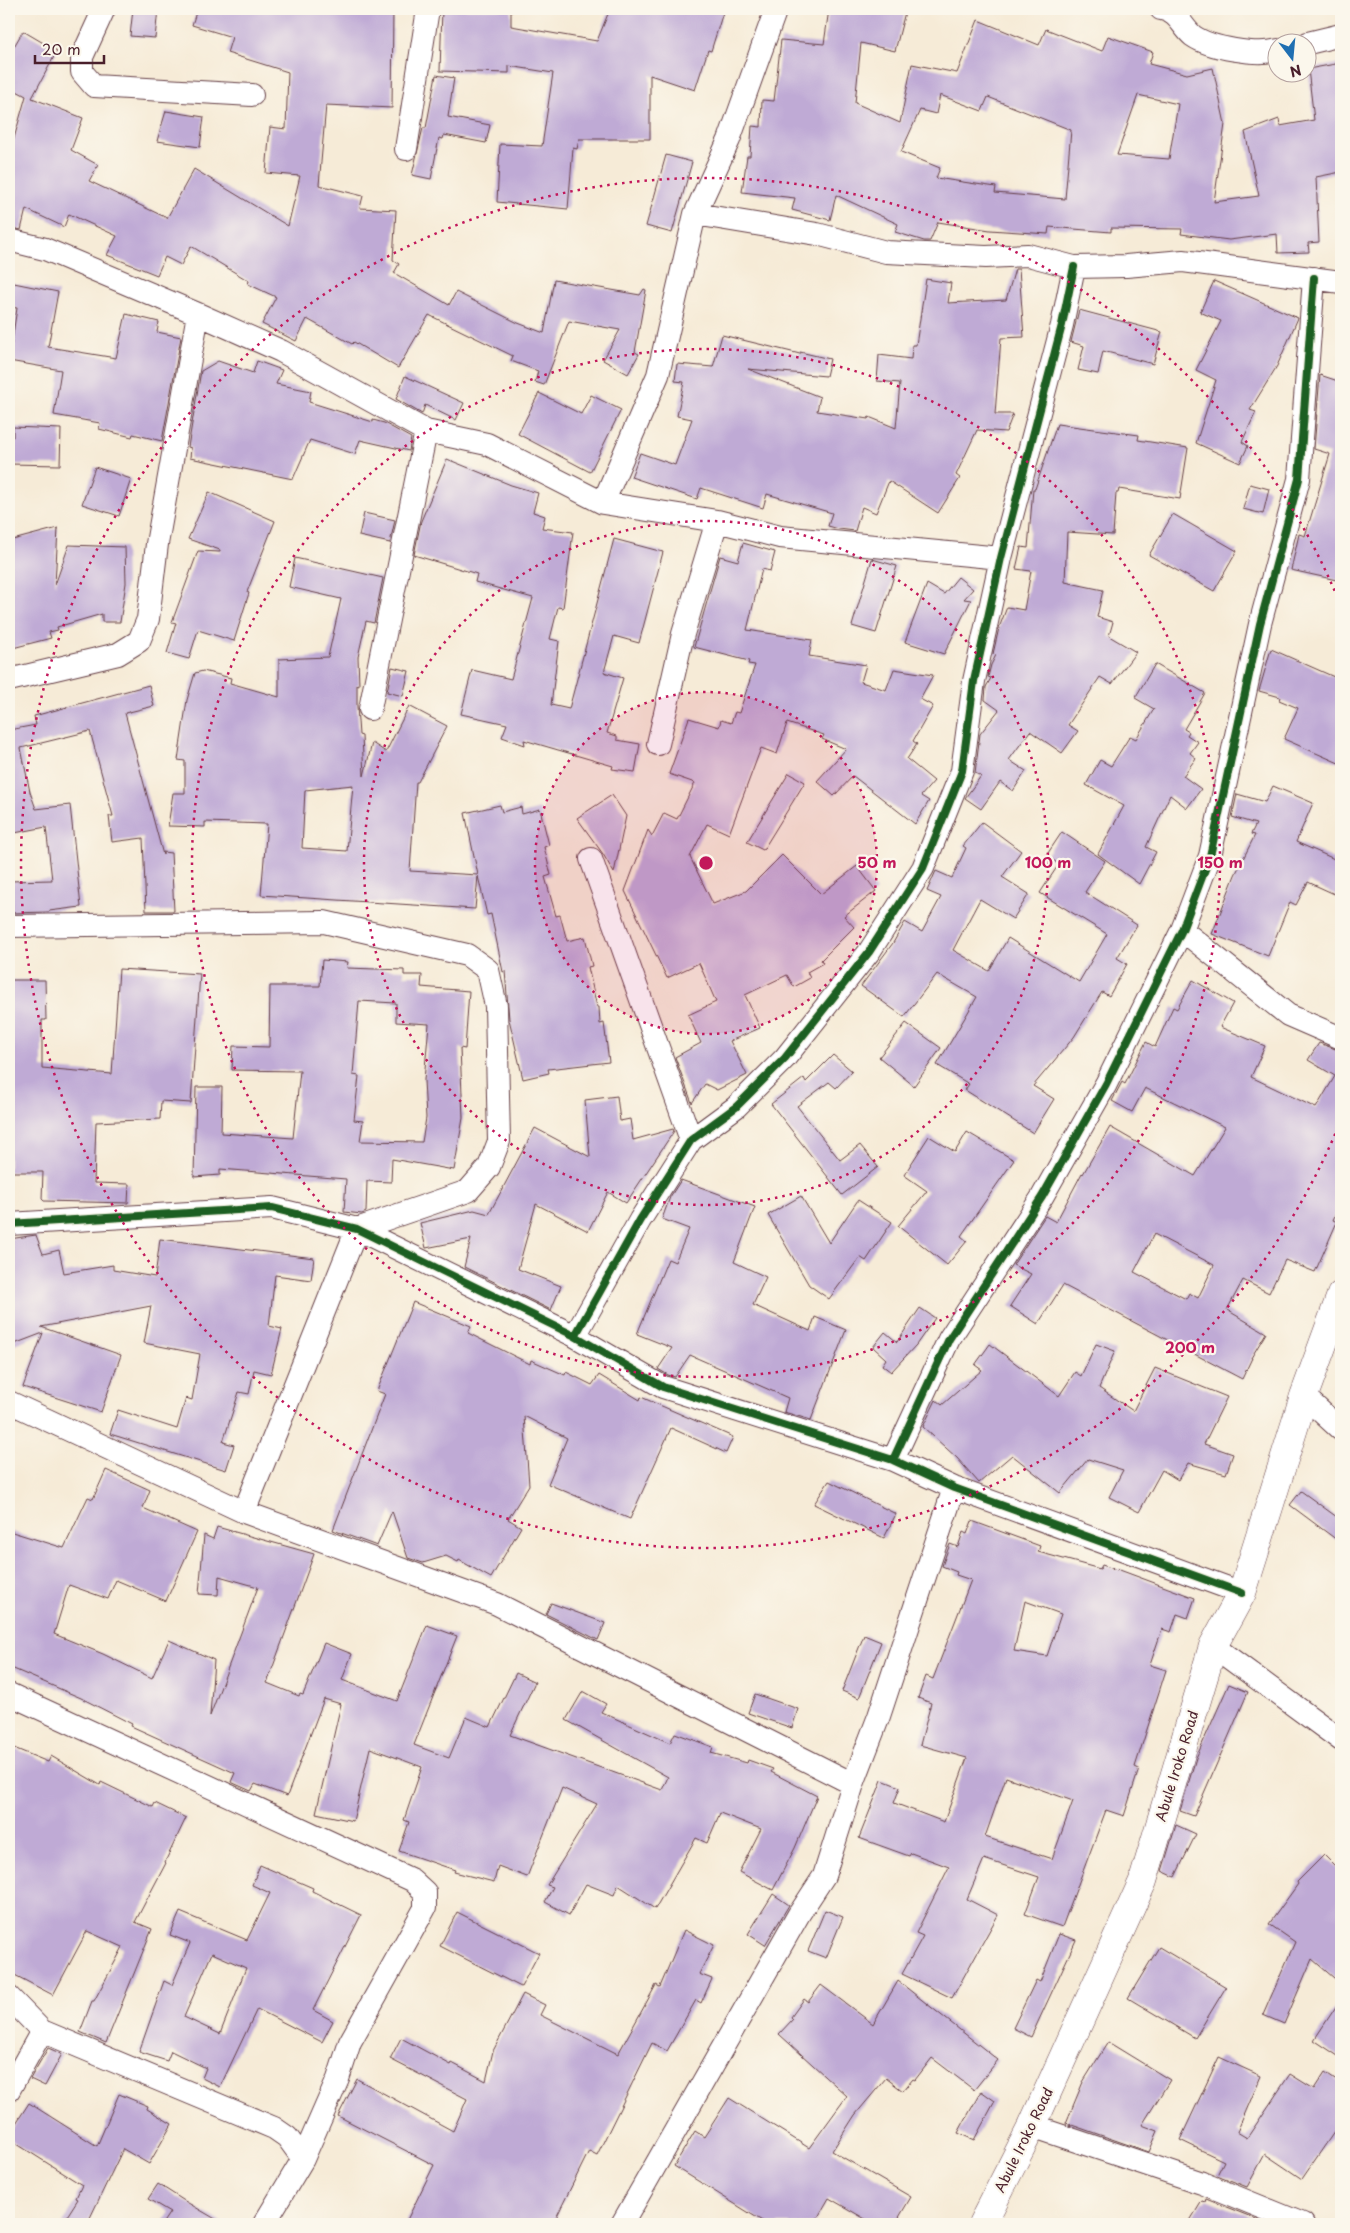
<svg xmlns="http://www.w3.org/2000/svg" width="1350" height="2233" font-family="'Playpen Sans',sans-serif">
  <rect width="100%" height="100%" fill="#fbf7ec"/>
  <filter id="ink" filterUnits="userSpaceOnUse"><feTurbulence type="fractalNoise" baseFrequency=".02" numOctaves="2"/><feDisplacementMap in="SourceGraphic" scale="10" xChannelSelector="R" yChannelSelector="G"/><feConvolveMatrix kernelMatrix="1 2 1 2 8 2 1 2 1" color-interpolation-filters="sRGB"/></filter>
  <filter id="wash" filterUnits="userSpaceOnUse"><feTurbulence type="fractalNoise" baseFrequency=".0096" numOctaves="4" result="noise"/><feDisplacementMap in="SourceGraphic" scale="20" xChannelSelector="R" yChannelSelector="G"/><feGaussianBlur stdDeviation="1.12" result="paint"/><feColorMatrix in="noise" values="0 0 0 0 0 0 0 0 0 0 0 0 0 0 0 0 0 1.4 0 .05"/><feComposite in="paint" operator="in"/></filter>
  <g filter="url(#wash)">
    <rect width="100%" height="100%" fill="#f6ebd7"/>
    <g id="blocks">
      <path fill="#bfaad5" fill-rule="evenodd" d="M133 9H158L155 38 130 36Z
        M197 9H393L392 108 326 105 319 185 363 196 360 208 396 210 393 260 399 264 394 273 449 305 456 292 518 323 544 333 554 280 640 295 644 289 646 290 635 352 639 354 628 374 603 360 620 330 569 321 544 385 535 382 538 371 511 361 513 356 429 315 398 368 354 342 352 344 307 319 296 341 262 324 276 297 248 284 249 281 191 246 181 265 165 257 157 275 107 255 117 236 69 214 64 227 26 209 21 230 9 227V156L26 96 9 87V55L23 31 57 51 32 98 83 118 71 150 98 165 89 181 167 218 194 169 288 226 300 176 266 173 270 127 286 129 288 72 227 53 232 37 192 25Z
        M442 9H511V26L597 41 610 9H724L711 51 708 50 695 90 650 75V139H579L577 149 573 148 568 209 497 202 500 144 542 146 553 73 509 66V73L440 71Z
        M829 9H893L905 12 895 51 861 43 855 103 900 123 912 64 957 73 978 20 1039 45 1046 29 1102 51 1108 36 1153 52 1149 64 1187 74 1213 68 1225 124 1214 202 1259 196 1245 132 1279 119 1280 126 1314 120 1308 69 1341 63V172L1316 177 1319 242 1308 243 1309 252 1278 253 1277 234 1229 240 1181 234 1182 229 1111 228V232L1049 227 1048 234 990 230 938 222 930 241H924L895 232 898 224 836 195 830 220 792 210 795 198 742 192 747 156H750L752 126 761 127 762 100 774 101 781 40 824 44ZM940 95 982 111 988 97 1071 130 1065 199 995 193 996 187 936 178 940 168 901 152 920 110 936 114ZM1138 95 1178 104 1169 159 1117 155Z
        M436 75 454 78 448 117 490 125 486 143 444 135 443 139 439 138 431 179 412 175 423 128H426Z
        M166 111 204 117 200 147 157 141Z
        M666 155 692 162 672 233 646 226Z
        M1015 269H1019L1024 337 1001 338 995 414H1013L1006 432 977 430 956 475 960 478 938 513 889 481 876 513 862 507 855 531 839 529 828 526 832 513 767 494 763 508 701 488 697 499 631 477 640 453 675 465 692 419 677 416 684 382 675 381 677 364 713 367 722 335 800 354V352L830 359 826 376 748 369 820 397 817 411 868 419 869 417 896 428 900 383 877 381 879 355 911 359 912 345H916L926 279 951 283 948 303 1006 300Z
        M1214 281 1298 318 1277 366 1250 410 1256 412 1242 442 1248 446 1240 463 1196 443 1216 380 1196 370 1221 321 1200 312Z
        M9 282 58 292 48 347 116 358 126 314 159 322 157 332 181 337 162 441 133 434 132 437 99 429 100 423 54 415 61 370 9 361 17 308 9 307Z
        M1079 310 1162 332 1153 364 1103 351 1098 374 1078 370 1084 346 1071 342Z
        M218 361 253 373 257 361 282 370 276 384 311 391 309 402 373 422V420L384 423 411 438 409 451 360 440 355 454 310 440 293 479 190 458 191 448 188 447 201 371Z
        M1320 375 1341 382V581L1291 570 1299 534 1305 536 1330 454 1314 449Z
        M405 376 464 403 456 420 425 405 422 414 396 399Z
        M539 393 581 414 591 395 621 410 590 472 518 434Z
        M1057 424 1139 435 1138 440 1188 448 1180 499 1119 489 1118 493H1116L1113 535 1067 532 1065 582 1103 590 1097 617 1113 622 1109 636 1136 652 1112 684 1100 677 1068 725 1078 731 1062 753 1030 731 1009 760 1026 771 1013 791 1000 782 981 809 965 798 981 776 975 773 980 734 999 710 985 700 986 687 991 678 988 677 991 665 996 655 993 654 999 628 1007 607 1024 610 1031 571 1016 569 1021 547 1028 548 1033 489H1035Z
        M13 427 61 429 60 465 9 464V440L10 437H13Z
        M447 459 511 485 538 493 533 512 545 516 542 528 573 532 563 608 558 607 550 639 559 641 551 705 569 709 614 539 663 552 639 643 614 636 604 672 623 678 607 733 617 736V740L640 744 635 772 612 769 613 766 524 740 525 745 502 737 507 724 461 714 472 670 511 679 533 598 475 582 477 574 414 555 421 521Z
        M95 467 131 479 119 516 82 504Z
        M1250 484 1269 489 1263 514 1243 509Z
        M209 492 275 521 247 592 249 593 234 641 198 630 189 659 167 653 176 623 172 622 198 551 220 552V550L188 539Z
        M364 513 395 520 390 543 359 536Z
        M1173 514 1237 551 1214 591 1149 555Z
        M58 528 55 585 69 545 125 547 126 583 120 622H102V614L57 627 58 630 49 632 51 638 9 649V541Z
        M743 543 775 552 770 571 762 569 747 630 812 640 809 656 866 665 861 682 886 690 894 669 933 675 920 699 933 706 913 741 917 744 907 759 934 781 921 796 929 801 915 824 853 776 834 796 817 781 846 749 822 739 824 735 787 723 777 754 761 748 729 834 707 824 690 857 713 904 746 891 782 855 821 894 857 866 876 891 844 916 854 927 821 960 823 963 807 972 810 978 794 987 787 975 745 995 760 1028 730 1041 747 1075 717 1090 705 1084 692 1103 675 1057 701 1043 688 1015 716 1002 699 963 667 978 625 891 648 830 652 836 664 813 677 819 695 783 669 774 689 718 719 727 721 720 731 723 735 712 739 713 755 665 748 664 749 661 694 647 720 556 738 561Z
        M295 558 383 578 374 623 366 621 358 657 359 685 357 684V707L359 735 362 736 364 776 372 743 386 752 409 706 447 726 418 782H416L410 871 478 875 465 813 500 805 502 812 521 807 522 814 540 809 549 845 544 847 551 875 545 877 556 916 560 915 567 941 585 937 592 966 588 967 597 1007H599L600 1024 604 1023 609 1062 548 1069 549 1073 523 1079 509 1019 505 971 503 972 491 914 487 915 478 876 475 909 261 895 267 824 205 822V827L168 826 173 793H185V761L178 760 187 700 195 673 203 671 231 678 230 683 279 697V659L328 657 341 599 289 587ZM353 785 347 851 302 848 305 790Z
        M872 559 897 566 876 633 852 626Z
        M958 577 973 589 964 599 971 600 944 654 905 642 927 584 944 594Z
        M1271 649 1341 680V764L1284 739 1298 708 1279 700 1280 697 1259 691Z
        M1155 664 1205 693 1184 729 1189 732 1187 735 1198 742 1190 753 1196 758 1183 776 1201 789 1187 808 1170 795 1146 847 1156 852 1139 884 1098 854 1124 806 1086 785 1100 760 1111 766 1130 736 1136 739 1154 709 1135 698Z
        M392 667 409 671 403 696 387 692Z
        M149 685 154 706 125 713 163 855V852L171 853 174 911H146L143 838 112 842 109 816H113L90 731 21 748 30 792 36 809 70 805 81 907 49 911V912L9 913V881L52 880 46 827 9 834V730L36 725 34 716Z
        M789 773 805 782 763 850 747 842Z
        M1273 786 1313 803 1296 842 1341 862V897L1308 882 1296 905 1290 902 1268 956 1212 934 1235 875 1255 835 1251 834 1256 824 1232 817 1237 794 1265 802Z
        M612 795 626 816 614 873 603 854 577 818Z
        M982 822 1021 851 1002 877 1029 894 1013 919 980 899 953 950 989 971 1008 938 1079 982 1107 934 1040 893 1059 864 1046 856 1062 832 1105 861 1085 892 1137 925 1117 958 1127 964 1109 996 1102 992 1074 1037 1033 1086 1054 1099 1033 1133 965 1090 969 1084 937 1065 977 997 937 974 904 1017 861 986 893 943 905 922 922 932 941 897 927 891 936 871 952 878 966 848 963 846Z
        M322 960 348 962 347 968 404 970V975H422L421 987 469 991 465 1049 460 1048 463 1118 454 1170 392 1159 391 1182 367 1181 366 1212 362 1214 344 1212 346 1179 220 1169V1175L194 1177 196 1087H222L221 1133 293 1138 300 1071 232 1070 233 1046 269 1047 270 986H320ZM359 1001 396 1003V1022L429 1024 424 1080 426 1118 422 1142 360 1141 363 1121 354 1120 359 1076 353 1075Z
        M119 969 200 974 191 1103 161 1101 160 1119 96 1122 94 1183 129 1184 128 1203 44 1201 42 1199 43 1172H9V980H45L46 1020H42V1068L112 1074Z
        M1193 980 1233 1003 1220 1027 1265 1046 1251 1077 1316 1108 1335 1076 1308 1060 1319 1043 1341 1051V1202L1333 1220 1337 1222 1315 1272 1285 1260 1269 1293 1243 1280 1227 1310 1266 1333 1251 1358H1252L1242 1379 1063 1285 1038 1324 1010 1306 1031 1274 1013 1265 1045 1216 1056 1222 1082 1173 1083 1174 1110 1127 1195 1176 1225 1127 1145 1088 1132 1112 1112 1101 1122 1082 1125 1084 1146 1042 1155 1047 1173 1007 1177 1009ZM1154 1234 1214 1265 1198 1298 1189 1293 1186 1299 1134 1272Z
        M906 1023 941 1048 914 1086 879 1057Z
        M833 1055 852 1071 836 1088 829 1082 797 1106 840 1160 860 1145 878 1167 842 1195 771 1104 804 1078 806 1082Z
        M617 1096 620 1121 630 1119 633 1140 673 1129 674 1131 626 1203 608 1192 588 1231 536 1204 518 1269 561 1286 551 1310 464 1267 471 1239 426 1248 420 1223 474 1210 489 1214 535 1128 590 1157 585 1100Z
        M967 1132 1014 1160 961 1236 967 1241 947 1265 898 1226 927 1191 904 1175 929 1136 955 1152Z
        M681 1180 755 1207 734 1262 766 1277 753 1305 810 1331 815 1317 846 1330 811 1420 784 1412 788 1398 690 1355 675 1377 668 1375 658 1369 672 1348 637 1334 668 1259 675 1262 689 1229 662 1219 670 1197Z
        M801 1196 829 1243 858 1200 892 1222 866 1261 860 1257 829 1299 809 1285 768 1215Z
        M36 1235 43 1254 59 1250 64 1273 113 1265V1270L155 1277 160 1239 314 1258 311 1280 275 1275 269 1326 282 1329 271 1374 254 1370 249 1394 239 1392 223 1442 234 1445 226 1470 110 1434 118 1410 177 1429 186 1398 192 1400 200 1354 144 1343 151 1306 41 1327 121 1355 101 1412 23 1387 43 1333 9 1346V1239Z
        M413 1302 471 1326 468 1333 530 1364 531 1360 565 1375 566 1372 592 1385 599 1375 640 1400 641 1397 733 1437 726 1453 671 1428 630 1519 548 1484 567 1438 524 1416 529 1485 508 1519 521 1527 491 1578 459 1560 458 1562 446 1556 423 1563 408 1558 392 1511 377 1546 333 1530 385 1394 377 1391Z
        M920 1308 935 1318 916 1345 891 1372 882 1365 886 1359 873 1347 885 1332 897 1342Z
        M990 1344 1059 1396 1075 1372 1081 1376 1096 1344 1115 1351 1099 1388 1133 1411 1155 1368 1227 1397 1204 1444 1233 1454 1226 1474 1188 1463 1178 1480 1162 1470 1139 1512 1109 1497 1123 1470 1088 1459 1060 1493 1012 1455 979 1483 957 1458 923 1427 936 1400 942 1405 982 1370 975 1365Z
        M106 1470 150 1490 143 1508 197 1532 166 1601 116 1580 108 1599 69 1585 54 1634 103 1654 152 1678 169 1640 214 1660 210 1716 258 1587 219 1576 218 1595 199 1594 204 1535 213 1539 217 1527 314 1554 267 1683 299 1696 300 1694 303 1695 324 1643 352 1654 342 1680 397 1701 427 1625 457 1636 414 1745 449 1758 466 1717 490 1727 516 1673 535 1682 510 1735 662 1790 668 1777 566 1720 583 1691 606 1704 601 1712 670 1743 675 1733 713 1747 711 1753 747 1763 748 1760 773 1769 771 1772 817 1796 795 1848 773 1890 739 1872 761 1829 720 1813 707 1843 696 1838 655 1909 618 1885 614 1895 586 1884 569 1915 545 1902 553 1887 547 1885 597 1804 562 1788 527 1877 498 1866 494 1882 454 1872 455 1870 399 1851 409 1822 404 1820 422 1767 370 1748 353 1821 316 1813 341 1704 324 1699 287 1796 255 1784 251 1791 231 1782 235 1773 131 1726 132 1724 81 1698 9 1667V1531L64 1548 88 1497 93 1499Z
        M829 1481 896 1514 884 1538 814 1504Z
        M1301 1491 1341 1520V1543L1290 1505Z
        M972 1521 1040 1546 1038 1552 1100 1569 1102 1565 1117 1570V1569L1195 1598 1188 1618 1177 1614 1171 1632 1162 1629 1150 1665 1166 1670 1135 1767 1139 1769 1124 1816 1106 1810 1062 1927 1025 1914 1039 1877 984 1859 967 1899 998 1915 952 1998 902 1974 923 1936 916 1933 949 1867 911 1853 909 1856 859 1838 882 1780 900 1787 894 1803 944 1822 967 1758 920 1745 931 1703 918 1698 926 1676 933 1679 971 1580 956 1575 957 1572 942 1566 950 1544 958 1547 963 1532 967 1534ZM1025 1601 1061 1614 1047 1656 1014 1651ZM1006 1777 1073 1801 1052 1859 985 1837Z
        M551 1603 605 1623 598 1640 546 1614Z
        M864 1635 881 1642 859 1698 842 1691Z
        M1229 1684 1248 1692 1194 1816 1180 1811 1196 1758Z
        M755 1694 798 1709 792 1728 748 1713Z
        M9 1746 48 1762 51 1756 100 1785 101 1782 153 1807 155 1803 186 1818 165 1862 166 1863 135 1922 152 1929 106 2043 80 2032 92 2001H94L123 1947 87 1931 53 1995 9 1972Z
        M1176 1825 1196 1834 1175 1877 1162 1871Z
        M1324 1855 1341 1872V1984L1312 1959 1284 2024 1263 2015 1295 1942 1269 1924 1298 1884 1297 1882Z
        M260 1865 313 1888 312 1891 361 1915 313 2010 333 2021 322 2042 257 2009 220 2087 202 2078 206 2068 171 2051 167 2061 139 2052 164 1981 172 1985 190 1943 170 1935 180 1912 247 1940 270 1893 252 1885ZM212 1953 246 1968 220 2034 184 2017Z
        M773 1894 789 1905 765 1945 748 1934Z
        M825 1910 843 1917 826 1958 808 1951Z
        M457 1912 539 1953 521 1987 440 1946Z
        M684 1930 714 1945 699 1974 712 1979 701 2003 696 2000 667 2051 652 2043 597 2155 589 2151 553 2224H405L434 2165 338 2116 357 2079 453 2131 467 2099 390 2059 401 2038 451 2065 452 2063 486 2081 493 2051 523 1994 545 2005 540 2015 618 2054 656 1985 660 1987Z
        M1059 1934 1076 1940 1031 2037 1013 2028 1036 1980 1040 1982Z
        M1159 1947 1226 1987 1195 2038 1128 1998Z
        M898 1981 998 2060 974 2090 932 2058 915 2080 913 2079 903 2091 886 2078 855 2115 832 2151 911 2197 895 2224H874L829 2198 814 2224H767L674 2166 695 2131 704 2137 729 2098 809 2148 847 2096 779 2034 793 2019 791 2017 804 1999 808 2002 821 1985 873 2024Z
        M1341 1999V2058L1314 2040Z
        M1108 2042 1170 2080 1142 2125 1158 2131 1149 2152 1066 2123 1083 2082Z
        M48 2048 62 2054 45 2086 30 2079Z
        M1219 2057 1261 2076 1237 2132 1247 2138 1290 2074 1314 2089 1325 2072 1341 2083V2122L1302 2179 1265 2154 1247 2187 1217 2175 1224 2161 1180 2140Z
        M981 2091 995 2101 974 2140 958 2133Z
        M119 2094 148 2106 147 2109 172 2124 149 2164 123 2149 87 2224H62L78 2199 76 2198 82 2185 9 2139V2134L29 2103 97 2146Z
        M158 2184 183 2200 224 2224H162L170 2212 148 2199Z
        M1206 2199 1269 2224H1188L1202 2201 1205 2202Z"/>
    </g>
  </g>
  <g filter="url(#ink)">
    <use href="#blocks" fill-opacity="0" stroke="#643e45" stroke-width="1"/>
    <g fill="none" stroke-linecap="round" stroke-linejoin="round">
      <defs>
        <path id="street" d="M104 9 82 57V72L94 86 252 95
          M1161 9C1179 12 1181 26 1193 36 1210 48 1257 56 1278 50
          M1308 43 1341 35
          M406 149 428 9
          M695 214 817 234 886 252 986 257 1028 255 1074 267 1126 266 1183 261 1341 282
          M9 240 45 249 198 314 281 351 426 431 487 444 603 503 717 521 780 537 1001 558
          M603 503 658 375 695 214 729 140 776 9
          M9 680 118 654 139 641 148 619 157 544 198 314
          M370 709 426 431
          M658 744 683 634 717 521
          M591 859 691 1140
          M9 926 324 922 467 955 488 970 496 1006 499 1141 489 1167 468 1191 357 1229 244 1512
          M1182 930 1288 1015 1341 1038
          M9 1224 272 1208 357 1229 575 1336 663 1387 893 1460 954 1488 1242 1593
          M575 1336 640 1220 691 1140 736 1107 785 1058 869 952 923 868 962 771 974 681 1001 558 1062 325 1074 267
          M1304 1396 1341 1430
          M9 1402 244 1512 497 1604 853 1784
          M893 1460 949 1339 1042 1197 1106 1084 1182 930 1210 856 1260 624 1299 479 1314 278
          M1213 1646 1341 1740
          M9 1694 412 1880 425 1892V1908L350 2042 338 2079 303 2159 264 2224
          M9 1997 42 2031 274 2128 287 2137 303 2159
          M9 2090 42 2031
          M1032 2126 1202 2183 1303 2224
          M622 2224 799 1914 824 1876 853 1784 879 1716 954 1488"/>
        <path id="secondary" d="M982 2224 1032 2126 1143 1881 1213 1646 1242 1593 1304 1396 1341 1295"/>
      </defs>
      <use href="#street" stroke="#643e45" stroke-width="24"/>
      <use href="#secondary" stroke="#643e45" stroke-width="29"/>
      <use href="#street" stroke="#fff" stroke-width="22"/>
      <use href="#secondary" stroke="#fff" stroke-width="28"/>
      <defs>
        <path id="cycleway" d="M9 1224 272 1208 357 1229 575 1336 663 1387 893 1460 954 1488 1242 1593
          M575 1336 640 1220 691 1140 736 1107 785 1058 869 952 923 868 962 771 974 681 1001 558 1062 325 1074 267
          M893 1460 949 1339 1042 1197 1106 1084 1182 930 1210 856 1260 624 1299 479 1314 278"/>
      </defs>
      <use href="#cycleway" stroke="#fbf7ec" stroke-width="11"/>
      <use href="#cycleway" stroke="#1b5e20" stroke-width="8"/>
    </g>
  </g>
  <circle cx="706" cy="863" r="171" fill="#c2185b" fill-opacity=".12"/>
  <g fill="none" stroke="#c2185b" stroke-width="2.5" stroke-dasharray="2.5 5">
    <circle cx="706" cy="863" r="171"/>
    <circle cx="706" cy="863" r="342"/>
    <circle cx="706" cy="863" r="514"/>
    <path d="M1341 1120A685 685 0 1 1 1341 606"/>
  </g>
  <g text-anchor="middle" stroke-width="4.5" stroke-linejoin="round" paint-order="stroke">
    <g font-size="14" fill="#4a1f2b" stroke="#fbf7ec">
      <text transform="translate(1177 1766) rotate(-73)" y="5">Abule Iroko Road</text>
      <text transform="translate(1024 2140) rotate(-64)" y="5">Abule Iroko Road</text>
    </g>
  </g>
  <circle cx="706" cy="863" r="8" fill="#c2185b" stroke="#fbf7ec" stroke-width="2.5"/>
  <g font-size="15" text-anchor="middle" font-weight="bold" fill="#c2185b" stroke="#fbf7ec" stroke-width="4.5" stroke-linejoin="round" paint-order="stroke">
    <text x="877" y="868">50 m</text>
    <text x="1048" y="868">100 m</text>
    <text x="1220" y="868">150 m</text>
    <text x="1190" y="1353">200 m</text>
  </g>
  <rect width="1350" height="2233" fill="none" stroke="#fbf7ec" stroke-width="30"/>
  <g transform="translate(1292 58) rotate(164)"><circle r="24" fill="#fbf7ec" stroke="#b4a19f"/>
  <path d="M0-4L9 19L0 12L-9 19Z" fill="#1f6fb2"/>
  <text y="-8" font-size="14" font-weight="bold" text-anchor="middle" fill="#4a1f2b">N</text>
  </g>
  <path d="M35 55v8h69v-8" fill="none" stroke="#4a1f2b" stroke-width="2.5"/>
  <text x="42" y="55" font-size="15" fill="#4a1f2b" stroke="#fbf7ec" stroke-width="4" paint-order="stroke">20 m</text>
</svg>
